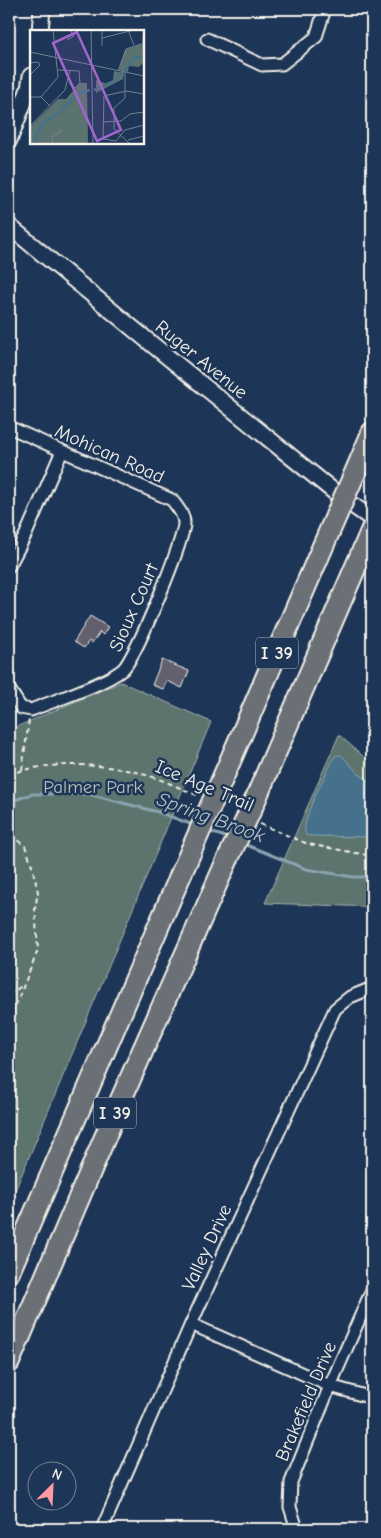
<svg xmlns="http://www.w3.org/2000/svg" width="381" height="1538" font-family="'Comic Neue',sans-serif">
  <rect width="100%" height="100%" fill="#1d3557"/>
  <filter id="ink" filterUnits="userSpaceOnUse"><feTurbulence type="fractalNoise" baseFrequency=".02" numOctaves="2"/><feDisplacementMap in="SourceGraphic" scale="10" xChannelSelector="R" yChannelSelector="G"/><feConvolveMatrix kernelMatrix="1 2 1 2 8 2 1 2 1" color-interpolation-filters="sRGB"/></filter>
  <g filter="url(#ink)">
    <path fill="#5b736e" stroke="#a8b2ab" d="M121 682 211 722 9 1205V730Z
      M339 735 372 764V907L265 903Z"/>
    <path fill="#45718c" stroke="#8ba4b1" d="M341 755 359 774 372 782V837L311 836 306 835C299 821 326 775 333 760L335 756Z"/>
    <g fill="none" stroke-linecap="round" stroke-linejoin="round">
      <path stroke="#8ba4b1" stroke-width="3" d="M9 802 32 794H88L158 812 196 826
        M208 831 231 839
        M244 844 306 869 353 877H372"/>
    </g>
    <path fill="#625f6e" stroke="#f4f1e8" d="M90 616 108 627 103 635 100 632 92 643 89 641 84 648 74 642Z
      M162 660 189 671 182 688 167 681 163 689 152 685Z"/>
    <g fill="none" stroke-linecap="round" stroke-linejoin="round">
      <defs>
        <path id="street" d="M207 39 262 65 282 64 316 37 323 15V9
          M9 427 172 500C177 507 184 514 184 523 184 541 135 660 122 670 105 684 53 701 31 710L21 708 9 689
          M9 566 26 534 62 451
          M191 1324 330 1386 372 1398
          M102 1529 191 1324 335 1009 350 997 372 988
          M297 1529 290 1507 291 1482 330 1386 372 1290"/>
        <path id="secondary" d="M40 31 42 9
          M9 140 29 89 31 76
          M9 226 153 345 337 494 372 519"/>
        <path id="highway" d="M358 466 372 433
          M218 789 336 516
          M253 805 372 529
          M9 1272 191 851
          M9 1362 123 1095 225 865"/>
      </defs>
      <use href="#street" stroke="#f4f1e8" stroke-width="15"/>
      <use href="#secondary" stroke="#f4f1e8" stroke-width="19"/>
      <use href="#highway" stroke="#f4f1e8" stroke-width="24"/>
      <path stroke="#f4f1e8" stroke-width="2" stroke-dasharray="5 4" stroke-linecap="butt" d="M22 770 29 720
        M9 775C44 760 112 763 149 776 166 781 182 789 199 796
        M260 824 308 844 372 856
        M9 838 16 839 25 846 31 862 38 892 35 909 38 950 9 1022
        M9 995 23 985"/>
      <use href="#street" stroke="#1d3557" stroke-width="11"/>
      <use href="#secondary" stroke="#1d3557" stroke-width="15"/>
      <use href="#highway" stroke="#6b6f75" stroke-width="20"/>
      <defs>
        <path id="highway-bridge" d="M336 516 358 466
          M191 851 218 789
          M225 865 253 805"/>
      </defs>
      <use href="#highway-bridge" stroke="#f4f1e8" stroke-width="24" stroke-linecap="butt"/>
      <use href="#highway-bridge" stroke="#6b6f75" stroke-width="20"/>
    </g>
  </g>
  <g text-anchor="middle" stroke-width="5" stroke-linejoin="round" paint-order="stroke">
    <g fill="#1d3557" stroke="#b4b9bc" stroke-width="1">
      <rect x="256" y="637.5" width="42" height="31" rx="4"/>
      <rect x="94" y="1097.5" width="42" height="31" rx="4"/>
    </g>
    <g font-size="18" font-weight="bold" fill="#f4f1e8">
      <text x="277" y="659">I 39</text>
      <text x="115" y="1119">I 39</text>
    </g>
    <g font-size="19" fill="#f4f1e8" stroke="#1d3557">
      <text transform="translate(202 359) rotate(39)" y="7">Ruger Avenue</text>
      <text transform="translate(110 453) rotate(24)" y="7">Mohican Road</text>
      <text transform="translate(133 607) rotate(-66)" y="7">Sioux Court</text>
      <text transform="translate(205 785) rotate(23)" y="7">Ice Age Trail</text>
      <text transform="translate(206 1247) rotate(-65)" y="7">Valley Drive</text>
      <text transform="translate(305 1401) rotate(-67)" y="7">Brakefield Drive</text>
    </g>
    <g font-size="19" fill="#b7bfb7" stroke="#1d3557">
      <text x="93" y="793">Palmer Park</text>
    </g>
    <g font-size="20" font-style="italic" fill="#b7c4c8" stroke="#1d3557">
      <text transform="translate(211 817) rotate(20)" y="7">Spring Brook</text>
    </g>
  </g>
  <g transform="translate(30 30)">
    <rect width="114" height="114" fill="#1d3557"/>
    <path d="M112 0 114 32 109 37 99 36 98 42 89 40 95 20 112 14ZM84 41 94 43 93 49 66 63V50L77 54 83 50ZM50 53H57L58 114H0V97L28 69H36Z" fill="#5b736e"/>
    <path fill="none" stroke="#45718c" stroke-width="2.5" d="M64 60 84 51 106 27H114M4 114 6 104 14 92 29 83 48 63 60 60"/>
    <path fill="none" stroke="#738091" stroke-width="1" d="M61 0 63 114M72 0V16M98 0 104 15M72 8 104 0M37 10 44 6 40 0M0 22 114 46M0 33 8 32 10 35 0 45M28 40 49 41 50 53 45 58 39 53M88 41 96 19 114 13M95 42V68L84 78V99L100 114M114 64 96 61 74 66 73 109 86 111 95 100 114 95M0 67H11L20 76M11 67 28 47 23 0M73 92 91 91 100 84 114 82M0 96 35 60 40 40M98 110 114 106M22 114 23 105 30 103V99"/>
    <path fill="#9f67cb" fill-opacity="0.15" stroke="#9f67cb" stroke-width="2.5" d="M47 2 91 100 67 111 23 13Z"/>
    <rect width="114" height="114" fill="none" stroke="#f4f1e8" stroke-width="2.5"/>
  </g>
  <rect width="381" height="1538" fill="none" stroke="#1d3557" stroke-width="30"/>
  <rect x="15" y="15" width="351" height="1508" fill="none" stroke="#f4f1e8" stroke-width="2" filter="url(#ink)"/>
  <g transform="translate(52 1486) rotate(24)"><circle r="24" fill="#1d3557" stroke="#738091"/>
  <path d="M0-4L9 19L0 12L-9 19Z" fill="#ff9aa2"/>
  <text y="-8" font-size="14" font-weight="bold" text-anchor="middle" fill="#f4f1e8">N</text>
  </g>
</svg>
